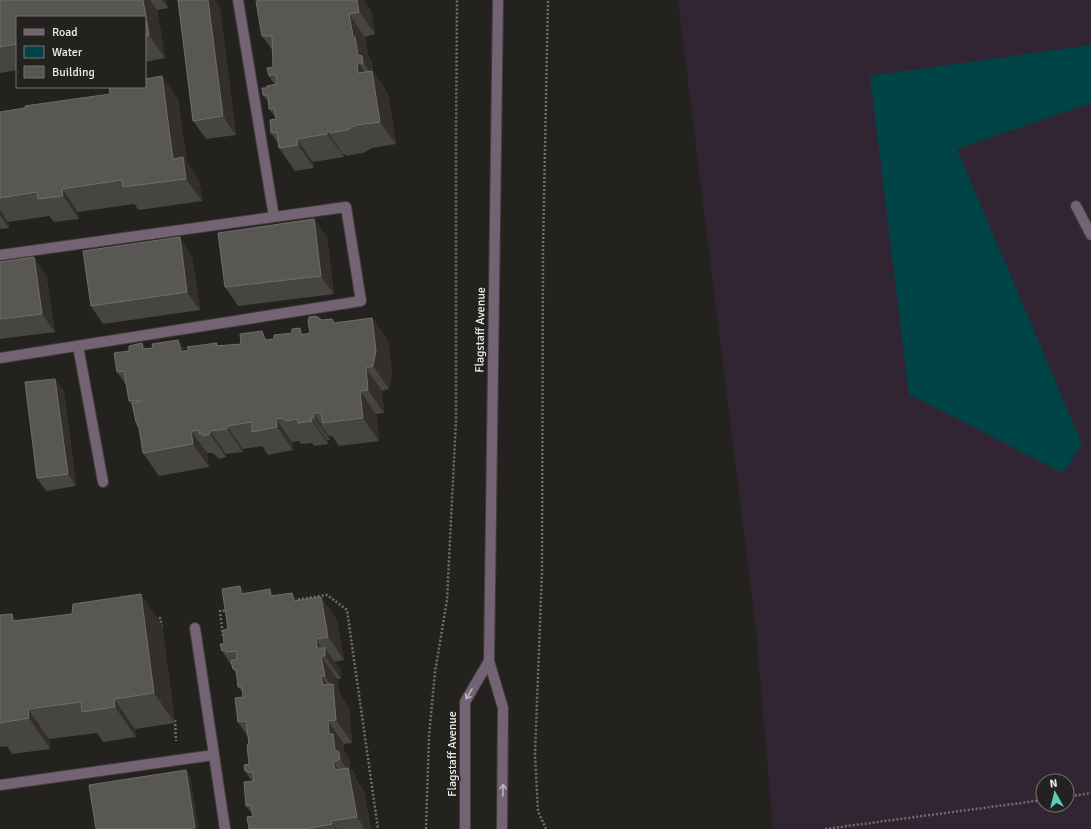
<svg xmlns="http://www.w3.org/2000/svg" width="1091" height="829" font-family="Signika,sans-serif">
  <rect width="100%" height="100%" fill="#24221f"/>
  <path fill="#312533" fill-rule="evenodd" d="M678 0H1091V829H773L756 630ZM1043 781H1067V805H1043Z"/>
  <path fill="#004448" d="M1091 45V103L957 149 1082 444 1063 473 909 394 870 76Z"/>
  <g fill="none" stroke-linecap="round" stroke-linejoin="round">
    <defs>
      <path id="service" d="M238 0 274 217
        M1076 206 1091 235
        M0 255 346 207 361 301 0 358
        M78 346 103 482
        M214 755 225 829
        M0 785 214 755 195 628"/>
      <path id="tertiary" d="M498 0 489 661 503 708 502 829
        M465 829V702L489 661"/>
    </defs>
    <use href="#service" stroke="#403e3b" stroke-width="12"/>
    <use href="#tertiary" stroke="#403e3b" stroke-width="12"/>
    <path stroke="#716f6c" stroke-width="2.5" stroke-dasharray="2 2" stroke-linecap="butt" d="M294 600 327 595 347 610 378 829
      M155 619 160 618 162 626
      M223 636 220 611 228 610
      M175 720 176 741
      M1067 797 1091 793
      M426 829 429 736 435 672 447 600 456 420V141L457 0
      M546 829 538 811 535 754 542 571 543 249 548 0
      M825 829 1043 800"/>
    <use href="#service" stroke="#746374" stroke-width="10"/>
    <use href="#tertiary" stroke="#746374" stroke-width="10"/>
  </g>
  <path fill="#474542" d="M0 0H166L168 8 157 10 165 58 145 62V17H17V70L0 73Z
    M178 0H214L220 8 236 135 206 139 193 121Z
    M263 0H364L371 11 375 34 365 37 368 55 371 60 373 71 388 94 396 144 372 148 363 153 346 156 345 154H343L344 157 313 162 314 168 295 171 279 148 278 143 271 133 276 118 269 109V103L263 95 266 88 275 85 269 76 273 67V51L262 36Z
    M178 99 187 163 199 180 202 201 139 210 134 204 78 212 79 219 54 222 49 216 8 222 9 228 0 229V112Z
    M314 219 327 237 334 294 238 306 225 287Z
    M192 256 200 310 103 324 91 306Z
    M0 262 46 275 55 332 0 339Z
    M372 318 388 341 392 373 389 389 382 391 384 413 376 414 379 441 339 446 332 436H329L330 440H327L328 444 314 446 312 443 301 444 299 441 292 442 293 450 268 455 262 446 243 449V452L226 454V457L219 459 213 453H207L209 467 159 476 143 453 139 428 132 406 129 401 127 386 117 372 129 351 142 343 146 349 153 348 178 340 186 351 217 343 218 346 241 344 310 333 322 320 335 323Z
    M55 379 64 391 76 486 46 491 37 478Z
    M240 586 245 593 274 595 292 593 297 600 337 620 344 660 334 662 341 671V679H337L340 694 349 707 352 743 344 744V751L349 757 350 768 356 775V779L364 791 371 829H249L253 816 252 814 246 806 252 781 245 771 249 764 248 737 238 722 243 697V693L238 687 237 675 233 669 232 666 222 651Z
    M12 614 17 621 162 625 175 723 135 729 136 737 103 742 97 733 49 739 50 749 12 754 7 746 0 747V615Z"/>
  <path fill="#322f2c" d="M143 0H150L157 10 165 58 149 35Z
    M162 0H166L168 8Z
    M208 0H214L220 8 236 135 223 116Z
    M355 0H364L371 11 375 34 359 12Z
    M349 14 365 37 368 55 371 60 373 71 388 94 396 144 380 122 358 73 357 66 359 63 374 85 373 77 358 55 353 36Z
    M162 76 178 99 187 163 199 180 202 201 186 179 173 159Z
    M327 131 343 154 344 157 327 134Z
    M297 139 313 162 314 168 298 145Z
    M62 189 78 212 79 219 63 196Z
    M0 210 8 222 9 228 0 215Z
    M314 219 327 237 334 294 321 276Z
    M180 237 192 256 200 310 187 292Z
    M34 257 46 275 55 332 42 314Z
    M372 318 388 341 392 373 389 389 373 366Z
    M300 328 316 351 301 335Z
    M262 331 278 354 265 340Z
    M178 340 194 363 181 352Z
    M142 343 158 366 143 349Z
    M366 368 382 391 384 413 368 390Z
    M55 379 64 391 76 486 68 474Z
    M360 391 376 414 379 441 363 418Z
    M313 413 329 436 330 440 314 418Z
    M311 417 327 440 328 444 312 421Z
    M276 419 292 442 293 450 277 427Z
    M227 426 243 449V452L227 429Z
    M191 431 207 453 209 467 193 444Z
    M210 431 226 454V457L210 434Z
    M240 586 256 609 241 594Z
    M270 589 286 612 271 596Z
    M292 593 308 615 294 601Z
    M141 594 162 625 175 723 154 693Z
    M321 597 337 620 344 660 328 637Z
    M12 614 33 644 13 621Z
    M316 639 325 653V648L341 671V679L325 656 317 648Z
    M321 656 337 679 340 694 349 707 352 743 336 720 323 685 321 676 334 694 333 688 325 676Z
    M114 699 135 729 136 737 115 707Z
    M28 709 49 739 50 749 29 718Z
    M328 721 344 744V751L349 757 350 768 356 775V779L364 791 371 829H365L357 817 349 772 340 759 335 750 329 734Z
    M333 762 349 785 335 770Z
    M186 770 190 776 199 829H196L195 828Z
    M331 821 337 829H336L332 824Z"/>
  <path fill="#595754" stroke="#706e6b" d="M0 0H143L149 35 145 36V17H17V44L0 47Z
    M178 0H208L223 116 193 121Z
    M263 0H357L359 12 349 14 353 36 355 37 358 55 362 56 363 63H359L357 66 358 73 372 71 380 122 356 125 347 130 330 133 329 131H327V134L297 139 298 145 279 148 277 132 271 133 270 120 276 119 274 108 269 109 268 95H263L262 88H266L267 86 277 84 276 76 273 74 269 76 267 68 273 67 272 36H262L260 25 256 1Z
    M162 76 173 159 183 157 186 179 123 187 122 180 62 189 63 196 38 199 37 192 0 198V112L25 108V106L110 94 109 87H145V79Z
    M314 219 321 276 225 287 218 233Z
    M180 237 187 292 91 306 83 251Z
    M34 257 42 314 0 319V262Z
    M316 316 322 320 332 319 334 323 372 318 376 350 373 366 366 368 368 390 360 391 363 418 323 423 321 413H313L314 418 311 417 312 421 298 423 297 419 285 421 283 418 276 419 277 427 252 432V422L227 426V429L210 431V434L203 436 201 433 199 434V430L191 431 193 444 143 453 139 428 136 422 132 403 141 401 140 400 129 401 124 371 117 372 114 353 129 351V346L142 343 143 349 153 348 152 344 178 340 181 352 189 350 187 347 217 343 216 346 241 344 240 334 262 331 265 340 274 339V335L292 333V329L300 328 301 335 310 333 308 322 309 317Z
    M55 379 68 474 37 478 25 382Z
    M240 586 241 594 270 589 271 596 292 593 294 601 321 597 328 637 316 639 317 648H325V656H321L325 676H321L323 685 333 684 336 720 328 721 329 734H333L335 750 339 752 340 759 333 762 335 770 348 768 357 817 331 821 332 824 304 829H255V828L249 829 247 817 253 816 251 805 246 806 244 782 254 781 253 773 245 771 244 765 249 764 247 745 249 744 246 721 238 722 235 698 243 697 242 687H238L236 669H233L231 661 237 659V651L226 652 225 649 222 651 220 644H224L223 630 228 629 222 589Z
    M141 594 154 693 114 699 115 707 82 712 81 702 28 709 29 718 0 723V615L12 614 13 621 72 614 73 604Z
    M186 770 195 828 186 829H96L89 785Z"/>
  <defs><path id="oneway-shaft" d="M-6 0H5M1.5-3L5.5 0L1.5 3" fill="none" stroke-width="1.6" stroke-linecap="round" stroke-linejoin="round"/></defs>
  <g stroke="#bdb5ba">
    <use href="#oneway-shaft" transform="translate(469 694) rotate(120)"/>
    <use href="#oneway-shaft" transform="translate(503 790) rotate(-89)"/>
  </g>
  <g text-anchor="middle" stroke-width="3.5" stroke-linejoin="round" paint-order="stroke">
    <g font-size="12" fill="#edece9" stroke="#24221f">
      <text transform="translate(480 330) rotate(-89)" y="4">Flagstaff Avenue</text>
      <text transform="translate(452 754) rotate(-90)" y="4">Flagstaff Avenue</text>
    </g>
  </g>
  <rect x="16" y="16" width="130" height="72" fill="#24221f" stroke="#747370"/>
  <rect x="24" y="29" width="20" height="6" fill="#746374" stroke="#747370"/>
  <text x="52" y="36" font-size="12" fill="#edece9">Road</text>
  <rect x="24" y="46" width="20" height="12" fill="#004448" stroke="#747370"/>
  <text x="52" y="56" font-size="12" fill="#edece9">Water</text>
  <rect x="24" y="66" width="20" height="12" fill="#595754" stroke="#747370"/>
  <text x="52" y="76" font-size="12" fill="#edece9">Building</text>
  <g transform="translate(1055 793) rotate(352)"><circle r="19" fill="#24221f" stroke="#747370"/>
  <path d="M0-3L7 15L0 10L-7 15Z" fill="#5acebd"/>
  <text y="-6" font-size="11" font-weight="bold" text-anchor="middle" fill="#edece9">N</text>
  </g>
</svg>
